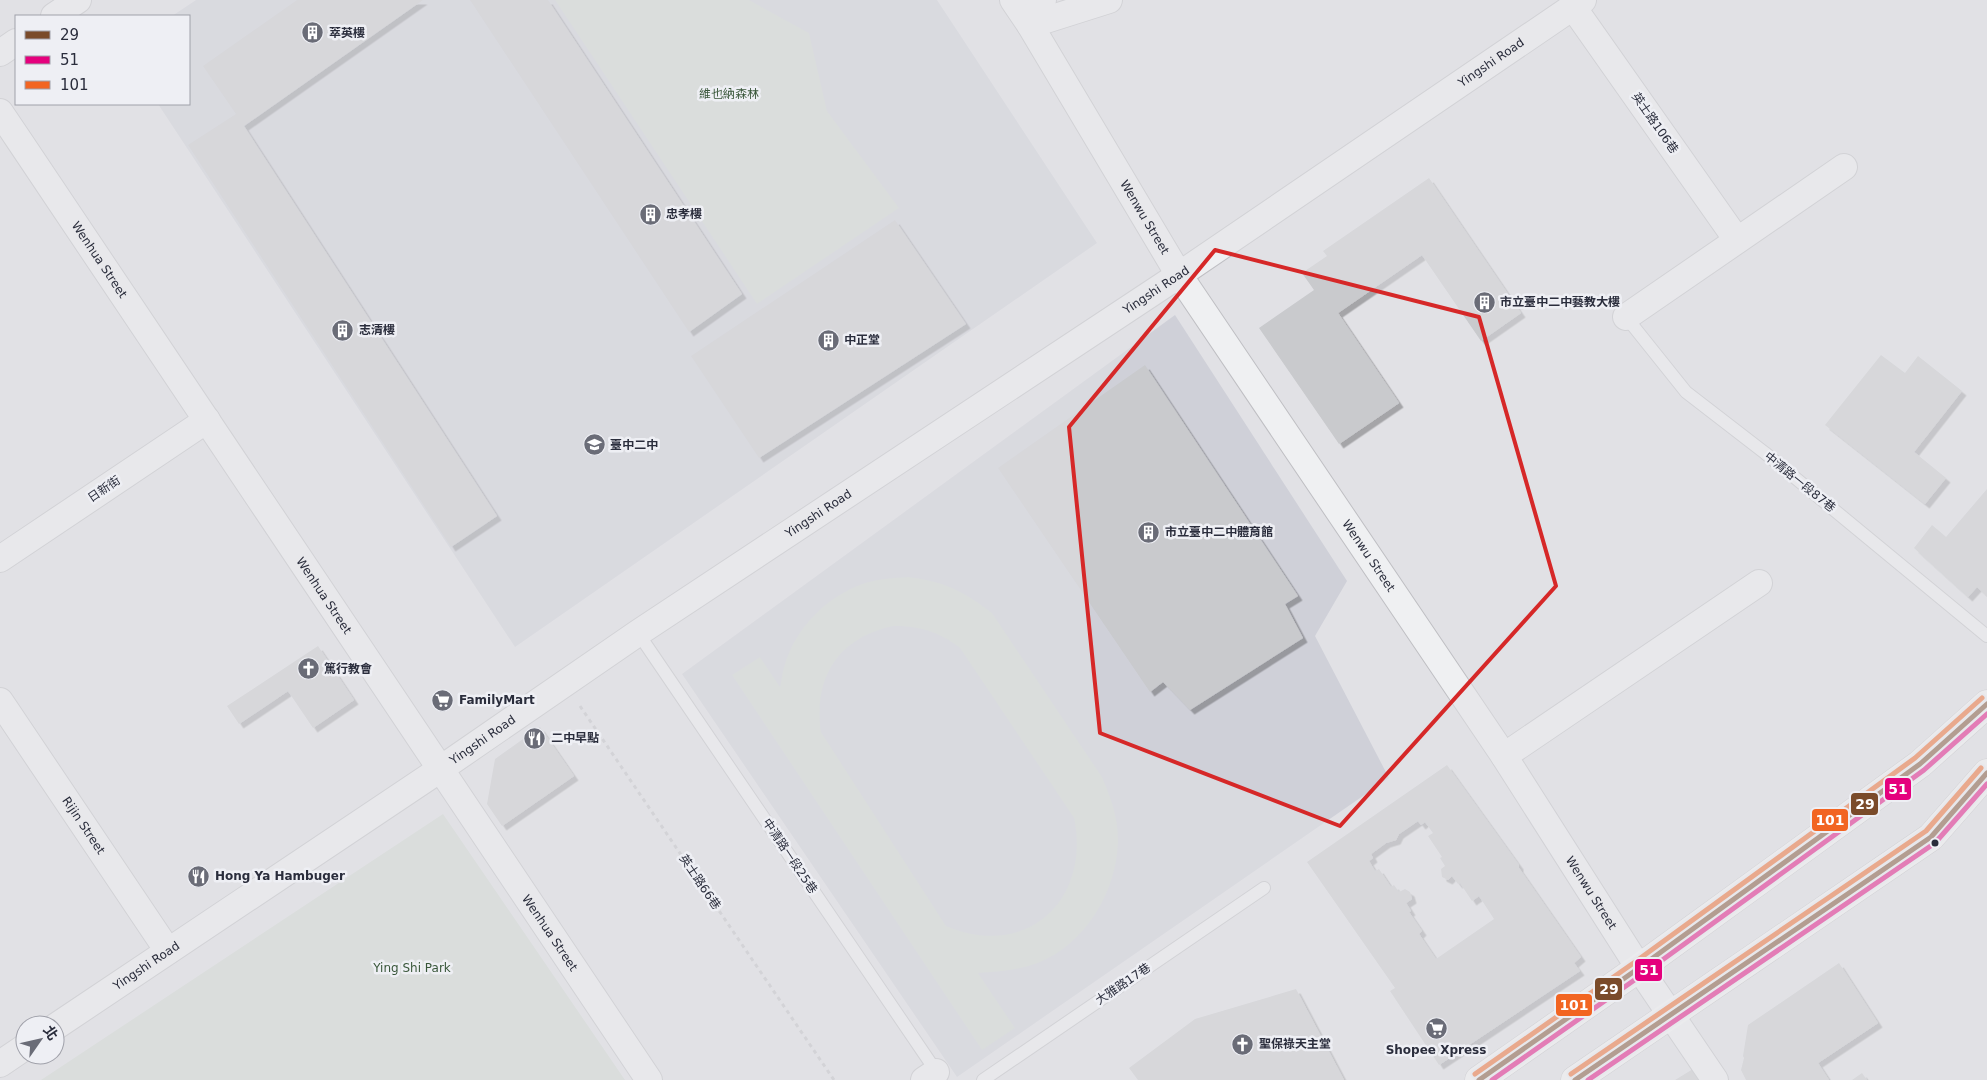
<svg xmlns="http://www.w3.org/2000/svg" width="1987" height="1080" font-family="'DejaVu Sans','Noto Sans TC',sans-serif">
  <defs>
    <filter id="shadow"><feDropShadow dx="4.5" dy="4.5" stdDeviation="0" flood-color="#0004"/></filter>
  </defs>
  <rect width="100%" height="100%" fill="#e1e1e5"/>
  <path fill="#cfd0d8" d="M196 0H937L1097 243 515 647 158 104H189V16H172Z
    M1175 315 1347 581 1315 636 1389 778 957 1077 682 674Z"/>
  <path fill="#d0d7d1" fill-rule="evenodd" d="M555 0H749L809 33 827 111 899 208 757 304Z
    M908 577C943 581 964 591 992 613L1102 777C1111 798 1119 820 1118 843 1116 893 1085 944 1038 963 1018 970 999 972 978 973L1015 1028 982 1050 732 675 760 657 780 687C782 680 782 672 785 664 796 628 826 597 862 584 877 579 892 578 908 577ZM894 626C920 626 939 632 960 648L1074 818C1091 901 1026 960 946 926L821 732C813 677 839 637 894 626Z
    M443 814 625 1080H41Z"/>
  <path fill="#c9cacd" fill-rule="evenodd" filter="url(#shadow)" d="M297 0H423L244 126 497 516 451 547 188 145 236 114 203 66Z
    M470 0H548L742 294 689 332Z
    M1429 178 1521 313 1481 341 1422 255 1338 313 1399 403 1339 444 1259 328 1314 290 1302 273 1327 256 1323 251Z
    M895 220 966 324 759 458 691 356Z
    M1881 355 1905 373 1918 356 1962 391 1914 452 1946 478 1925 504 1825 425Z
    M1145 365 1298 596 1285 604 1303 638 1190 710 1163 682 1150 692 998 468Z
    M1987 489V596L1977 587 1968 597 1914 548 1932 525 1946 537Z
    M318 646 354 700 313 728 288 691 239 724 227 706Z
    M540 727 574 776 502 826 487 804 495 759Z
    M1447 765 1519 865V868L1581 957 1574 963 1580 971 1439 1065 1390 991 1395 988 1307 862ZM1418 821 1421 825 1425 822 1433 833 1428 836 1442 857 1440 858 1445 866 1441 869 1442 877 1448 880 1452 876 1458 884 1460 883 1472 901 1479 896 1494 919 1436 959 1419 934 1422 931 1409 912 1411 911 1406 903 1412 899 1410 892 1405 889 1399 892 1394 885 1391 887 1379 869 1375 871 1369 861 1373 858 1371 854 1386 843 1396 840 1399 834Z
    M1839 963 1878 1023 1818 1063 1829 1080H1746L1741 1070 1744 1058 1743 1056 1748 1025Z
    M1296 989 1344 1080H1138L1129 1068 1195 1019Z
    M1693 1069 1700 1080H1675Z
    M1862 1073 1867 1080H1852Z"/>
  <g fill="none" stroke-linecap="round" stroke-linejoin="round">
    <defs>
      <path id="lane" d="M1626 317 1686 392 1765 453 1987 636
        M638 633 938 1074
        M983 1080 1264 888"/>
      <g id="street">
        <path d="M1013 0 1030 25 1109 0"/>
        <path id="s1" d="M1043 0 1030 25 1179 275 1504 756 1639 968 1715 1080"/>
        <path d="M1573 7 1737 240"/>
        <path d="M54 16 78 0"/>
        <path d="M0 53 16 42"/>
        <path id="s2" d="M0 112C217 434 431 758 649 1080"/>
        <path d="M1626 317 1844 167"/>
        <path d="M0 559 207 420"/>
        <path id="s3" d="M0 701 168 951"/>
        <path d="M1504 756 1759 583"/>
        <path id="s4" d="M55 1027 439 770 638 633 1179 275 1583 0"/>
        <path d="M0 1064 25 1047"/>
        <path d="M924 1080 936 1072"/>
      </g>
      <path id="primary" d="M1479 1080 1639 968 1920 764 1987 704
        M1575 1080 1931 837 1987 773"/>
    </defs>
    <use href="#lane" stroke="#bfbfc3" stroke-width="14"/>
    <use href="#street" stroke="#bfbfc3" stroke-width="28"/>
    <use href="#primary" stroke="#bebec2" stroke-width="29"/>
    <path stroke="#c2c2c6" stroke-width="3" stroke-dasharray="4 4" stroke-linecap="butt" d="M580 706 834 1080"/>
    <use href="#lane" stroke="#eff0f2" stroke-width="12"/>
    <use href="#street" stroke="#eff0f2" stroke-width="26"/>
    <use href="#primary" stroke="#f5f5f5" stroke-width="28"/>
    <defs>
      <path id="bus-1" d="M1479 1080 1639 968 1920 764 1987 704
        M1575 1080 1931 837 1987 773"/>
      <path id="bus-2" d="M1492 1080 1643 974 1924 770 1987 714
        M1588 1080 1935 843 1987 784"/>
      <path id="bus-3" d="M1475 1074 1635 962 1915 758 1982 698
        M1571 1074 1926 831 1981 768"/>
    </defs>
    <use href="#bus-1" stroke="#eeeff4" stroke-width="9"/>
    <use href="#bus-2" stroke="#eeeff4" stroke-width="9"/>
    <use href="#bus-3" stroke="#eeeff4" stroke-width="9"/>
    <use href="#bus-1" stroke="#7a4b2a" stroke-width="5"/>
    <use href="#bus-2" stroke="#e5007d" stroke-width="5"/>
    <use href="#bus-3" stroke="#f26522" stroke-width="5"/>
  </g>
  <path d="M0 0H1987V1080H0ZM1215 250 1479 317 1556 586 1340 826 1100 733 1069 427Z" fill="#e1e1e5" fill-opacity=".55" fill-rule="evenodd"/>
  <path fill="none" stroke="#d62828" stroke-width="4" stroke-linejoin="round" d="M1215 250 1479 317 1556 586 1340 826 1100 733 1069 427Z"/>
  <defs>
    <symbol id="building-disc" viewBox="-11 -11 22 22"><circle r="9.5" fill="#6a6c77" stroke="#eeeff4"/><path d="M-4-6H4V6H1V3H-1V6H-4ZM-2.5-4.3h1.7v1.8h-1.7ZM.8-4.3h1.7v1.8H.8ZM-2.5-1h1.7V.8h-1.7ZM.8-1h1.7V.8H.8Z" fill="#fff"/></symbol>
    <symbol id="school-disc" viewBox="-11 -11 22 22"><circle r="9.5" fill="#6a6c77" stroke="#eeeff4"/><path d="M0-5L7-2L0 1L-7-2ZM-4 1L0 2.5L4 1V4Q0 6-4 4Z" fill="#fff"/></symbol>
    <symbol id="church-disc" viewBox="-11 -11 22 22"><circle r="9.5" fill="#6a6c77" stroke="#eeeff4"/><path d="M-1.2-6h2.4v3.5h3.3v2.4h-3.3V6h-2.4V-.1h-3.3v-2.4h3.3Z" fill="#fff"/></symbol>
    <symbol id="supermarket-disc" viewBox="-11 -11 22 22"><circle r="9.5" fill="#6a6c77" stroke="#eeeff4"/><path d="M-6-5.5h2.5l.6 2H6L4.5 2H-2.5L-4.4-4H-6ZM-1.5 3.2a1.3 1.3 0 1 0 .1 0ZM3 3.2a1.3 1.3 0 1 0 .1 0Z" fill="#fff"/></symbol>
    <symbol id="restaurant-disc" viewBox="-11 -11 22 22"><circle r="9.5" fill="#6a6c77" stroke="#eeeff4"/><path d="M-5-6h1v4h1v-4h1v4h1v-4h1v5L-1.5 .5V6h-2V.5L-5-1ZM5-6V6H3V1.5H1.5Q1.5-4 5-6Z" fill="#fff"/></symbol>
  </defs>
  <g fill-rule="evenodd">
    <use href="#building-disc" x="300" y="20" width="25" height="25"/>
    <use href="#building-disc" x="638" y="202" width="25" height="25"/>
    <use href="#building-disc" x="1472" y="290" width="25" height="25"/>
    <use href="#building-disc" x="330" y="318" width="25" height="25"/>
    <use href="#building-disc" x="816" y="328" width="25" height="25"/>
    <use href="#school-disc" x="582" y="432" width="25" height="25"/>
    <use href="#building-disc" x="1136" y="520" width="25" height="25"/>
    <use href="#church-disc" x="296" y="656" width="25" height="25"/>
    <use href="#supermarket-disc" x="430" y="688" width="25" height="25"/>
    <use href="#restaurant-disc" x="522" y="726" width="25" height="25"/>
    <use href="#restaurant-disc" x="186" y="864" width="25" height="25"/>
    <use href="#supermarket-disc" x="1424" y="1016" width="25" height="25"/>
    <use href="#church-disc" x="1230" y="1032" width="25" height="25"/>
  </g>
  <circle fill="#2a2d3c" stroke="#eeeff4" stroke-width="2" cx="1935" cy="843" r="4.5"/>
  <g text-anchor="middle" stroke-width="5" stroke-linejoin="round" paint-order="stroke">
    <g font-size="12" font-weight="bold" fill="#2a2d3c" stroke="#eeeff4" text-anchor="start">
      <text x="329" y="37">萃英樓</text>
      <text x="666" y="218">忠孝樓</text>
      <text x="1500" y="306">市立臺中二中藝教大樓</text>
      <text x="359" y="334">志清樓</text>
      <text x="844" y="344">中正堂</text>
      <text x="610" y="449">臺中二中</text>
      <text x="1165" y="536">市立臺中二中體育館</text>
      <text x="324" y="673">篤行教會</text>
      <text x="459" y="704">FamilyMart</text>
      <text x="551" y="742">二中早點</text>
      <text x="215" y="880">Hong Ya Hambuger</text>
      <text x="1259" y="1048">聖保祿天主堂</text>
      <text x="1436" y="1054" text-anchor="middle">Shopee Xpress</text>
    </g>
    <g font-size="12" fill="#2a2d3c" stroke="#eeeff4">
      <text dy="4" stroke="none"><textPath href="#s4" startOffset="1730">Yingshi Road</textPath></text>
      <text transform="translate(1655 123) rotate(55)" y="4">英士路106巷</text>
      <text dy="4" stroke="none"><textPath href="#s1" startOffset="252">Wenwu Street</textPath></text>
      <text dy="4" stroke="none"><textPath href="#s2" startOffset="178">Wenhua Street</textPath></text>
      <text dy="4" stroke="none"><textPath href="#s4" startOffset="1325">Yingshi Road</textPath></text>
      <text transform="translate(1800 482) rotate(39)" y="4">中清路一段87巷</text>
      <text transform="translate(104 489) rotate(-34)" y="4">日新街</text>
      <text dy="4" stroke="none"><textPath href="#s4" startOffset="920">Yingshi Road</textPath></text>
      <text dy="4" stroke="none"><textPath href="#s1" startOffset="658">Wenwu Street</textPath></text>
      <text dy="4" stroke="none"><textPath href="#s2" startOffset="582">Wenhua Street</textPath></text>
      <text dy="4" stroke="none"><textPath href="#s4" startOffset="515">Yingshi Road</textPath></text>
      <text dy="4" stroke="none"><textPath href="#s3" startOffset="150">Rijin Street</textPath></text>
      <text transform="translate(790 856) rotate(56)" y="4">中清路一段25巷</text>
      <text transform="translate(700 882) rotate(56)" y="4">英士路66巷</text>
      <text dy="4" stroke="none"><textPath href="#s1" startOffset="1062">Wenwu Street</textPath></text>
      <text dy="4" stroke="none"><textPath href="#s2" startOffset="988">Wenhua Street</textPath></text>
      <text dy="4" stroke="none"><textPath href="#s4" startOffset="110">Yingshi Road</textPath></text>
      <text transform="translate(1123 984) rotate(-34)" y="4">大雅路17巷</text>
    </g>
    <g font-size="12" fill="#385639" stroke="#eeeff4">
      <text x="729" y="98">維也納森林</text>
      <text x="412" y="972">Ying Shi Park</text>
    </g>
  </g>
  <g stroke="#eeeff4" stroke-width="2">
    <rect x="1884" y="777" width="28" height="24" rx="5" fill="#e5007d"/>
    <rect x="1850" y="792" width="29" height="24" rx="5" fill="#7a4b2a"/>
    <rect x="1811" y="808" width="38" height="24" rx="5" fill="#f26522"/>
    <rect x="1634" y="958" width="29" height="24" rx="5" fill="#e5007d"/>
    <rect x="1594" y="977" width="29" height="24" rx="5" fill="#7a4b2a"/>
    <rect x="1555" y="993" width="38" height="24" rx="5" fill="#f26522"/>
  </g>
  <g font-size="14" text-anchor="middle" font-weight="bold" fill="#fff">
    <text x="1898" y="794">51</text>
    <text x="1865" y="809">29</text>
    <text x="1830" y="825">101</text>
    <text x="1649" y="975">51</text>
    <text x="1609" y="994">29</text>
    <text x="1574" y="1010">101</text>
  </g>
  <rect x="15" y="15" width="175" height="90" fill="#eeeff4" stroke="#a0a1aa"/>
  <rect x="25" y="31" width="25" height="8" fill="#7a4b2a" stroke="#a0a1aa"/>
  <text x="60" y="40" font-size="15" fill="#2a2d3c">29</text>
  <rect x="25" y="56" width="25" height="8" fill="#e5007d" stroke="#a0a1aa"/>
  <text x="60" y="65" font-size="15" fill="#2a2d3c">51</text>
  <rect x="25" y="81" width="25" height="8" fill="#f26522" stroke="#a0a1aa"/>
  <text x="60" y="90" font-size="15" fill="#2a2d3c">101</text>
  <g transform="translate(40 1040) rotate(56)"><circle r="24" fill="#eeeff4" stroke="#a0a1aa"/>
  <path d="M0-4L9 19L0 12L-9 19Z" fill="#6a6c77"/>
  <text y="-8" font-size="14" font-weight="bold" text-anchor="middle" fill="#2a2d3c">北</text>
  </g>
</svg>
